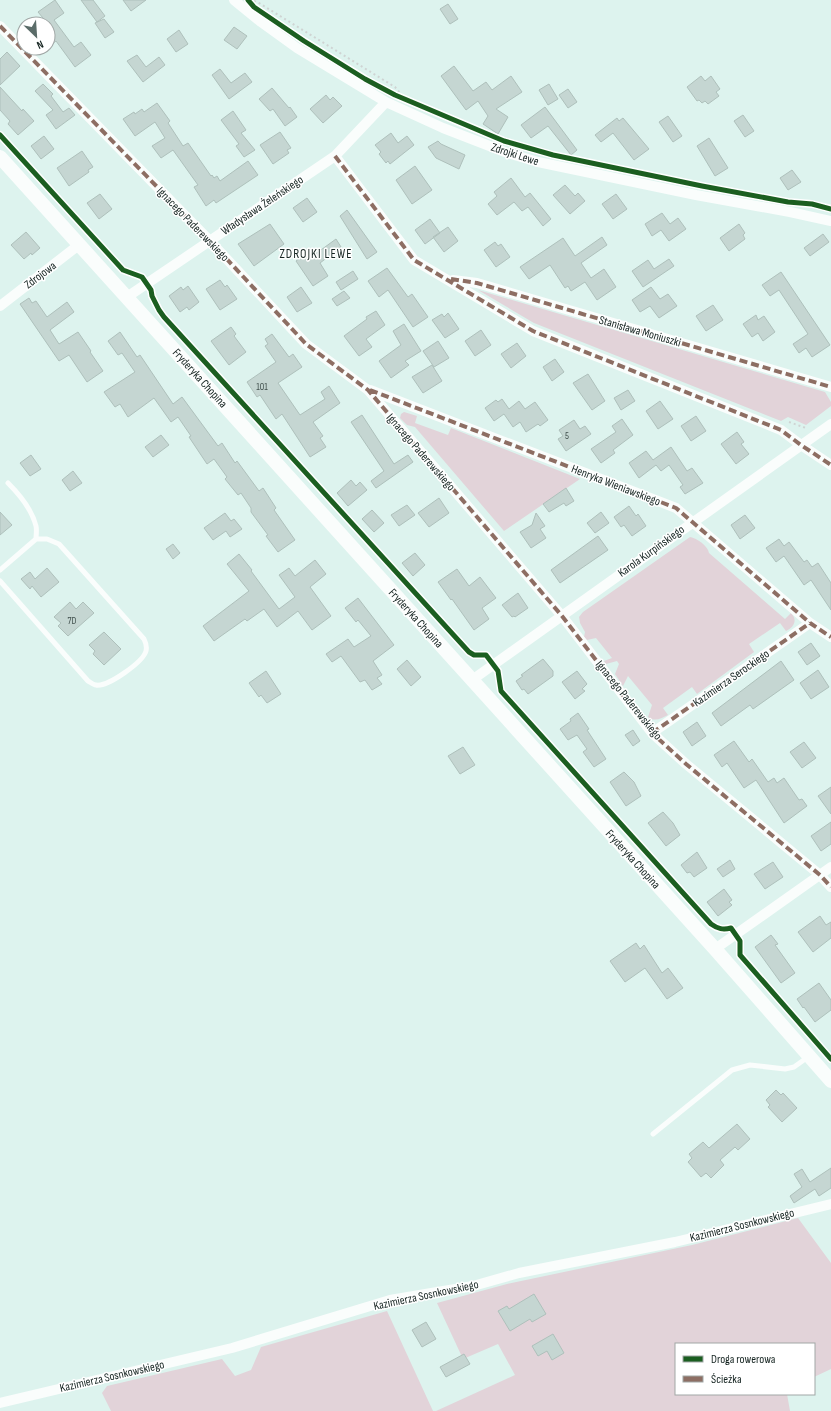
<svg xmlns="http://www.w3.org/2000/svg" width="831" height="1411" font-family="'Sofia Sans Condensed',sans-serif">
  <rect width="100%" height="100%" fill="#ddf3ee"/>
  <path fill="#e2d3d9" d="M478 290 825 392 831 402V406L806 425 788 417 781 421 534 323Z
    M404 412 417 416 415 423 448 435 451 428 580 479 504 531 415 427 407 425 400 418 401 414Z
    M690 537C697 538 708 546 709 553L785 619 791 613C798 620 794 627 786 631L780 623 749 644 754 652 697 694 692 687 663 708 668 715C660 719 655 722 648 717L652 705 628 676 623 686 615 674 619 664 617 661 606 664 604 661 612 658 596 638 587 640 584 637 585 632 580 623 579 617 583 612Z
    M798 1218 831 1263V1369L814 1377V1344H676V1394H787L790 1411H436L515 1375 498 1344 463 1359 437 1303 507 1284 692 1245Z
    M387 1311 433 1411H111L102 1393 107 1386 222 1359 235 1376 251 1370 261 1347Z"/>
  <path fill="#c5d6d2" stroke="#aec0bb" d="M55 0 64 13 54 20 74 47 81 42 91 55 75 67 56 41 48 47V24L38 12Z
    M81 0H93L105 16 97 22Z
    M123 0H146L131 11Z
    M448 4 458 19 450 24 440 9Z
    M104 19 114 32 105 38 95 23Z
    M234 27 247 36 237 49 224 40Z
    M179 30 188 44 176 52 167 39Z
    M7 52 20 66 0 85V59Z
    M137 55 146 67 159 57 165 65 143 82 127 61Z
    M454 66 473 91 486 82 492 90 511 76 522 92 496 109 508 117 498 134 483 124 488 116 478 101 466 110 441 76Z
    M220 69 231 83 245 73 252 82 229 99 212 75Z
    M701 76 705 81 711 76 720 89 716 92 719 96 708 104 705 101 702 103 699 100 697 101 687 87Z
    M43 84 53 94 51 96 63 112 69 108 75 115 56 129 46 115 53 110 35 91Z
    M549 84 558 99 548 105 539 90Z
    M0 87 22 111 23 109 34 121 18 135 8 124 10 121 0 110Z
    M272 88 289 108 290 107 297 117 285 126 273 109 270 111 259 99Z
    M568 89 577 102 568 108 559 95Z
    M326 95 330 100 333 97 342 106 323 123 310 109Z
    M157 103 170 121 168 123 183 146 188 143 211 176 212 175 214 178 217 176 220 181 248 161 258 175 216 203 214 200 206 206 194 187 198 185 173 150 161 158 152 146 165 138 155 122 135 136 123 119 134 112 135 114 142 109 144 112Z
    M545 107 577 150 571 155 548 126 531 138 521 125Z
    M233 111 246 130 241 133 255 150 244 157 236 146 239 144 221 120Z
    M743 115 754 131 745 137 734 121Z
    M668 116 682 136 673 142 659 122Z
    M617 118 619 121 623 118 649 149 634 160 613 133 601 142 595 135Z
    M280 132 291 148 287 150 289 153 273 164 260 145Z
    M391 133 398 143 407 136 414 145 390 164 388 161 386 163 379 154 381 152 375 145Z
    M44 136 54 149 41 159 31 146Z
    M709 138 728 168 715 176 697 146Z
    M438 141 441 144 465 155 459 169 436 158 428 147Z
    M82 151 93 167 88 170 89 172 69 186 57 168Z
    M415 166 432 190 412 204 396 180Z
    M792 170 801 182 788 190 780 178Z
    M511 178 525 197 530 193 551 219 543 226 528 207 522 211 514 202 497 215 488 204 497 196 494 192Z
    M565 185 575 196 578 193 585 201 570 214 553 195Z
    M100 194 112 209 99 219 87 203Z
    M616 194 627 209 613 219 602 204Z
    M307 198 317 212 303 222 293 208Z
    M347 210 377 252 367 259 340 216Z
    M662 213 670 224 678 218 686 229 669 241 661 230 652 236 645 224Z
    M430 219 440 233 425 244 415 230Z
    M270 224 284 244 254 266 238 244Z
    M739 224 745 233 743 235 745 239 729 251 720 238Z
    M448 227 458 241 444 252 433 237Z
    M26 232 40 248 32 255 31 253 24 259 11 245Z
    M823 234 829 242 810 256 804 248Z
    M602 237 607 245 581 263 591 278 604 269 616 287 597 300 585 282 571 291 568 286 565 288 550 265 529 279 520 267 563 238 575 256Z
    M336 239 341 247 320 263 328 276 313 286 296 261 311 250 314 255Z
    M495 242 498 246 501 244 510 257 496 267 484 250Z
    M669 259 674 266 643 287 632 271 648 260 654 269Z
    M387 268 408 297 412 294 428 317 413 327 388 290 379 297 368 281Z
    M353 271 358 279 341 290 336 282Z
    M781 272 830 345 812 357 806 348 799 353 793 344 808 334 779 290 770 296 762 285Z
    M220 280 225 287 227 285 237 299 220 310 206 289Z
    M188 286 199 302 189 310 187 307 180 312 169 296 181 287 183 290Z
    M301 287 312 303 297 312 287 297Z
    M651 287 660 299 668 294 677 306 659 318 650 306 640 312 632 300Z
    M344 291 350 298 337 306 332 299Z
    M29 298 32 303 36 301 47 317 67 302 74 312 50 330 59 344 78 332 91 351 90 352 103 371 87 382 69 355 59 361 20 304Z
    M713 305 723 320 706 331 696 316Z
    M376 311 385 325 366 339 372 347 359 356 344 336 367 319 366 317Z
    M448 313 459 329 445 338 432 320 442 314 444 317Z
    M756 315 758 320 764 316 775 332 763 341 758 333 752 337 743 324Z
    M404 324 421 351 405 361 409 365 391 378 379 361 401 345 393 331Z
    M231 327 236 334 234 336 246 352 229 365 211 341Z
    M481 330 491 345 475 356 465 341Z
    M120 332 137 357 140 355 173 404 182 397 218 446 222 443 235 463 237 461 259 491 263 488 276 508 274 510 295 540 278 552 266 536 268 535 251 512V508L241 493 238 495 225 479 227 477 214 459 207 464 189 437 191 436 178 417 171 422 154 398 128 417 120 404 115 407 104 392 135 372 122 353 118 355 108 341Z
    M272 334 289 357 293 354 302 367 278 383 300 415 325 399 321 392 329 386 340 403 313 422 323 436 320 438 326 447 310 457 282 414 276 419 260 395 257 397 247 382 276 362 265 346 268 344 265 339Z
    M438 341 449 358 434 367 423 351Z
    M517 343 526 356 511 368 501 354Z
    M555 359 564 372 552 381 543 367Z
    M432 365 442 381 423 393 412 377Z
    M588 374 605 401 592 410 573 383Z
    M628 390 635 401 621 410 614 398Z
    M502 399 509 409 519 401 525 409 535 402 548 420 540 426 538 424 526 432 520 422 513 427 504 414 494 421 485 408 496 400 498 402Z
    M660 401 673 419 658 429 646 411Z
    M362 415 394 464 408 455 413 462 376 488 371 481 384 471 351 422Z
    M696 416 706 431 691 441 681 426Z
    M622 419 633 435 613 450 615 453 601 463 591 449 616 432 612 426Z
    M574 420 580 429 585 426 591 434 566 451 558 439 563 436 559 430Z
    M737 432 744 442 741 444 749 454 736 464 721 444Z
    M161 435 169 445 153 457 145 447Z
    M671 447 687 471 692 468 703 483 685 494 680 487 683 485 669 465 661 471 656 465 639 478 629 463 646 451 653 460Z
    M31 455 41 469 30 476 20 463Z
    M73 471 82 483 70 491 62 480Z
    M351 480 356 486 360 482 367 490 348 506 337 493Z
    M566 488 574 501 566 506 564 503 549 512 543 504Z
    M439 498 449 513 429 527 418 513Z
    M407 505 415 515 399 526 391 515Z
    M629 506 636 516 638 514 646 526 632 536 624 525 621 527 614 517Z
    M372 510 384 523 374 532 362 519Z
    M0 512 12 525 0 535Z
    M601 512 609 523 595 533 587 523Z
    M225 513 231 521 234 519 242 529 230 537 226 531 213 540 204 528Z
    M536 513 545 526 540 529 546 538 531 548 520 532 532 525Z
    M745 515 755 528 740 539 731 525Z
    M598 536 608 550 560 583 551 570Z
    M779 539 784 546 789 542 804 562 807 560 812 567 818 563 831 583V610L811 580 804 585 784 556 776 562 766 548Z
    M173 544 180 553 173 559 166 549Z
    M415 553 425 565 413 576 402 563Z
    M239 554 252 570 251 571 279 609 295 597 279 575 289 568 295 576 315 560 326 574 310 587 331 616 312 630 298 611 277 627 264 609 247 621 245 619 214 641 203 626 249 591 227 564Z
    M47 568 59 582 41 597 32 586 30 589 21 579 30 572 35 579Z
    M457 569 469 586 480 577 496 598 482 608 489 619 474 630 452 599 451 600 438 582Z
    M518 593 528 608 515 617 514 616 512 617 502 605Z
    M358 598 394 645 373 661 382 675 377 678 382 684 372 690 365 680 360 682 341 656 332 662 326 654 348 639 354 647 371 636 358 620 356 622 345 608Z
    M70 602 76 609 83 602 94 613 68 636 58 626 61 623 54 617Z
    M104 632 121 649 104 665 93 654 95 651 89 645Z
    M811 643 820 656 807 665 798 652Z
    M543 659 553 671V676L528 694 524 689 522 690 516 681 523 676 521 675Z
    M407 660 421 677 411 686 397 669Z
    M781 661 794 680 753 709 750 705 721 726 712 713Z
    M818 670 829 687 811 699 800 683Z
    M266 671 281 694 267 703 261 695 259 697 249 683Z
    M577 671 587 684 582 689 585 691 575 699 562 682Z
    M578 713 589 729 587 730 606 759 594 767 583 752 587 749 577 735 568 740 560 729 571 721 570 719Z
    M697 722 706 736 692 746 683 732Z
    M633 730 640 741 633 746 625 735Z
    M734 741 749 762 752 759 768 782 774 778 777 783 784 778 799 800 802 799 807 806 784 823 756 780 744 788 727 763 722 767 714 755Z
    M804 742 816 758 802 768 790 752Z
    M463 747 475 765 460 774 448 756Z
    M624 772 634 782 641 796 626 806 610 782Z
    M831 787V814L818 796Z
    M663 812 673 823 680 835 666 846 648 823Z
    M831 822V844L821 851 811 836Z
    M697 852 707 868 694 877 690 872 687 873 681 865Z
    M730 860 735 869 723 877 717 869Z
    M773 862 783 877 765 889 754 874Z
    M724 889 732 900 729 902 732 905 718 916 707 902Z
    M820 916 826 925 831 922V938L813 952 798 932Z
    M771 935 778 944 775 945 795 973 781 983 755 947Z
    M636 943 640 949 644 945 662 973 668 968 683 988 667 999 645 968 625 982 610 961Z
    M819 983 831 1000V1010L815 1022 804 1007 803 1008 797 999Z
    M776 1090 781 1095 783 1093 797 1108 782 1122 768 1107 770 1105 766 1100Z
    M737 1124 750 1139 738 1150 735 1147 720 1160 724 1165 711 1178 706 1173 701 1177 688 1162 692 1158 689 1154 703 1142 709 1148Z
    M831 1168V1188L819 1196 815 1189 794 1203 790 1196 802 1187 794 1174 802 1169 810 1182Z
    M534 1294 546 1314 532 1322 530 1319 510 1331 498 1311 507 1306 509 1309Z
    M426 1322 436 1339 422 1347 412 1330Z
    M553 1334 564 1353 552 1360 547 1351 538 1356 532 1346Z
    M464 1354 470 1364 446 1377 440 1367Z"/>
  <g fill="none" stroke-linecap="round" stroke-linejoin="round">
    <path stroke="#cfd4d3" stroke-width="2" stroke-dasharray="2 3" stroke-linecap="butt" d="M254 1 259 3 395 87 404 98
      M789 422 806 428"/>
    <path stroke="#fafdfc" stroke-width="5" d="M8 483C19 494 32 510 36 526 37 530 36 535 36 539
      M0 570 36 539H47L59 544 144 639C146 643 147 647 146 651 143 662 108 687 96 685 93 685 90 682 88 681L0 581
      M653 1134 732 1070 750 1065 785 1069 794 1067 808 1057"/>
    <path stroke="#fafdfc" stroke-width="10" d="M234 0 261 22 297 48 386 102 443 128 505 152 538 162 696 195 790 212 831 221
      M0 26 209 240 306 344 368 390 562 616 652 733 686 764 820 875 831 887
      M335 156 414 260 533 331 781 430 801 445 831 465
      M453 280 477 283 831 387
      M127 297 335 156 386 102
      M0 306 80 244
      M370 390 676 508 810 623 831 637
      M472 680 831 424
      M652 733 810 623
      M715 949 831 867
      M0 1403 232 1348 390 1300 473 1286 519 1273 675 1242 831 1204"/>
    <path stroke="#fafdfc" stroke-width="14" d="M0 157 715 949 831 1081"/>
    <path stroke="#8d6e63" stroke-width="4" stroke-dasharray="8 4" stroke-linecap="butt" d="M0 26 209 240 306 344 368 390 562 616 652 733 686 764 820 875 831 887
      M335 156 414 260 533 331 781 430 801 445 831 465
      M451 279 477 283 831 387
      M370 390 676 508 810 623 831 637
      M652 733 810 623"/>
    <defs>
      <path id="cycleway" d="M248 0 254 7 304 41 365 79 395 95 504 141 553 155 702 186 788 202 812 204 831 209
        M0 135 123 270 142 277 151 290 152 296 159 310 164 317 469 652 474 655H486L498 671 501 691 711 924C718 929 723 930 731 928L740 941V955L831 1059"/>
    </defs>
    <use href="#cycleway" stroke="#fff" stroke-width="8"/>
    <use href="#cycleway" stroke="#1b5e20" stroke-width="5"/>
  </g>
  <g text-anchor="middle" stroke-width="3" stroke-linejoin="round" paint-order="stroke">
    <g font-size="10" fill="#41504d">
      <text x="262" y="390">101</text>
      <text x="567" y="439">5</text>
      <text x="72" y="624">7D</text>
    </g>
    <g font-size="12" fill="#152421" stroke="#fff">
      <text transform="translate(515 154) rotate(18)" y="4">Zdrojki Lewe</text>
      <text transform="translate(262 205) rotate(-34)" y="4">Władysława Żeleńskiego</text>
      <text transform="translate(193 224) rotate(46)" y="4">Ignacego Paderewskiego</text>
      <text transform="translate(40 275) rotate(-37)" y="4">Zdrojowa</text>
      <text transform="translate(640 331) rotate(16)" y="4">Stanisława Moniuszki</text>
      <text transform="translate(200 378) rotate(48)" y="4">Fryderyka Chopina</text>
      <text transform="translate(421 452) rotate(49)" y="4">Ignacego Paderewskiego</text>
      <text transform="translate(616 485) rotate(21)" y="4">Henryka Wieniawskiego</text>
      <text transform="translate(651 551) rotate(-36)" y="4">Karola Kurpińskiego</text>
      <text transform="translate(416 618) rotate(48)" y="4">Fryderyka Chopina</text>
      <text transform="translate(731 678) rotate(-35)" y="4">Kazimierza Serockiego</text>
      <text transform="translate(629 700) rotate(51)" y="4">Ignacego Paderewskiego</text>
      <text transform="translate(633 859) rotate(48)" y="4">Fryderyka Chopina</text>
      <text transform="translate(742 1225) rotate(-14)" y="4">Kazimierza Sosnkowskiego</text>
      <text transform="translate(426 1295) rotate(-12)" y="4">Kazimierza Sosnkowskiego</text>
      <text transform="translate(112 1376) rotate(-13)" y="4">Kazimierza Sosnkowskiego</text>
    </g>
    <g font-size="13" letter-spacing="1" fill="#152421" stroke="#fff">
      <text x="316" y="258">ZDROJKI LEWE</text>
    </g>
  </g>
  <rect x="675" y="1343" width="140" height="52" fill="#ffffff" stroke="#a1a7a6"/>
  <rect x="683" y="1356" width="20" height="6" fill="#1b5e20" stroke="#a1a7a6"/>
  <text x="711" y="1363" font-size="12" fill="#152421">Droga rowerowa</text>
  <rect x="683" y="1376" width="20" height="6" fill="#8d6e63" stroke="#a1a7a6"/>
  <text x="711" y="1383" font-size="12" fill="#152421">Ścieżka</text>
  <g transform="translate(36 36) rotate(155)"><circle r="19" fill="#ffffff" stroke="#a1a7a6"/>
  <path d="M0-3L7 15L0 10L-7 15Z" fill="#5b6c69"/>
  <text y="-6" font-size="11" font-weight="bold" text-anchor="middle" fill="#152421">N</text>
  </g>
</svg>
